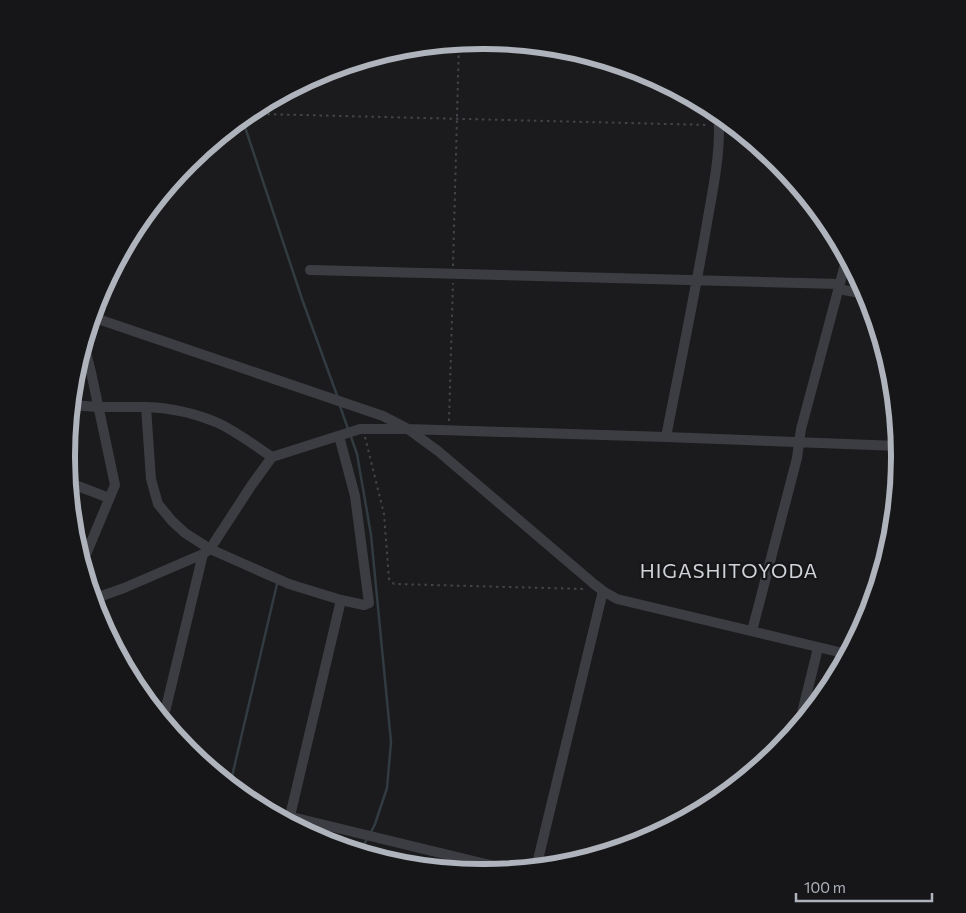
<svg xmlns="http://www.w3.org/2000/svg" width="966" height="913" font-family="Commissioner,sans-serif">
  <rect width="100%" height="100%" fill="#1b1b1d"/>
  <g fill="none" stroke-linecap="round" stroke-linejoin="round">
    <path stroke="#313b41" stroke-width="2.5" d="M242 118 302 299 338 398
      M340 406 348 429
      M350 434 357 454 371 535 391 742 387 788 375 824 370 834
      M230 785 277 584
      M360 852 367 839"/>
    <path stroke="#424449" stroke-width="2" stroke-dasharray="2.5 4" stroke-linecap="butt" d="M261 114 709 125
      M453 266 459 42
      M449 421 453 283
      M365 437 384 514 389 579 394 584 586 589"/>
    <path stroke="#3c3d42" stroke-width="10" d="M719 126H734
      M310 270 839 284
      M838 289 866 294
      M92 317 383 416 408 429 438 451 594 584 603 591 617 599 847 654
      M72 405 98 407H146
      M339 436 355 496 369 603 364 605 341 600
      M666 437C680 365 695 294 707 223 713 188 722 148 718 113
      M272 457C254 445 237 432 218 423 195 413 171 408 146 407L151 479 158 504 172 521 185 533 210 549 289 584 341 600 290 816
      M70 483 109 498
      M81 560 87 552 115 485 91 372 84 345
      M93 599 124 588 203 554
      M752 631 797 458 801 429 847 257
      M163 720 203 554 210 549 251 486 272 457 360 429H408L666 437 898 446
      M799 725 818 648
      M267 811 510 870
      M536 868 603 591"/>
  </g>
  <g text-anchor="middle" stroke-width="4.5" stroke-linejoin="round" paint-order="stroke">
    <g font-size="20" letter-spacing="1" fill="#cfd2d8" stroke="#161618">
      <text x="729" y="578">HIGASHITOYODA</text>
    </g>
  </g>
  <path d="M0 0H966V913H0ZM482 49H484A407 407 0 0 1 891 456V457A407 407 0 0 1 484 864H482A407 407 0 0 1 75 457V456A407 407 0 0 1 482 49Z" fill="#161618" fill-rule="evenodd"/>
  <path fill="none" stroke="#aeb3bc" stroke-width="6" d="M482 49H484A407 407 0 0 1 891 456V457A407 407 0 0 1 484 864H482A407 407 0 0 1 75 457V456A407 407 0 0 1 482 49Z"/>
  <path d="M796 893v8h136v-8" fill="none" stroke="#aeb3bc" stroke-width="2.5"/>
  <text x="804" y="893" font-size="15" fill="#aeb3bc" stroke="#161618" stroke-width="4" paint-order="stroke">100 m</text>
</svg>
